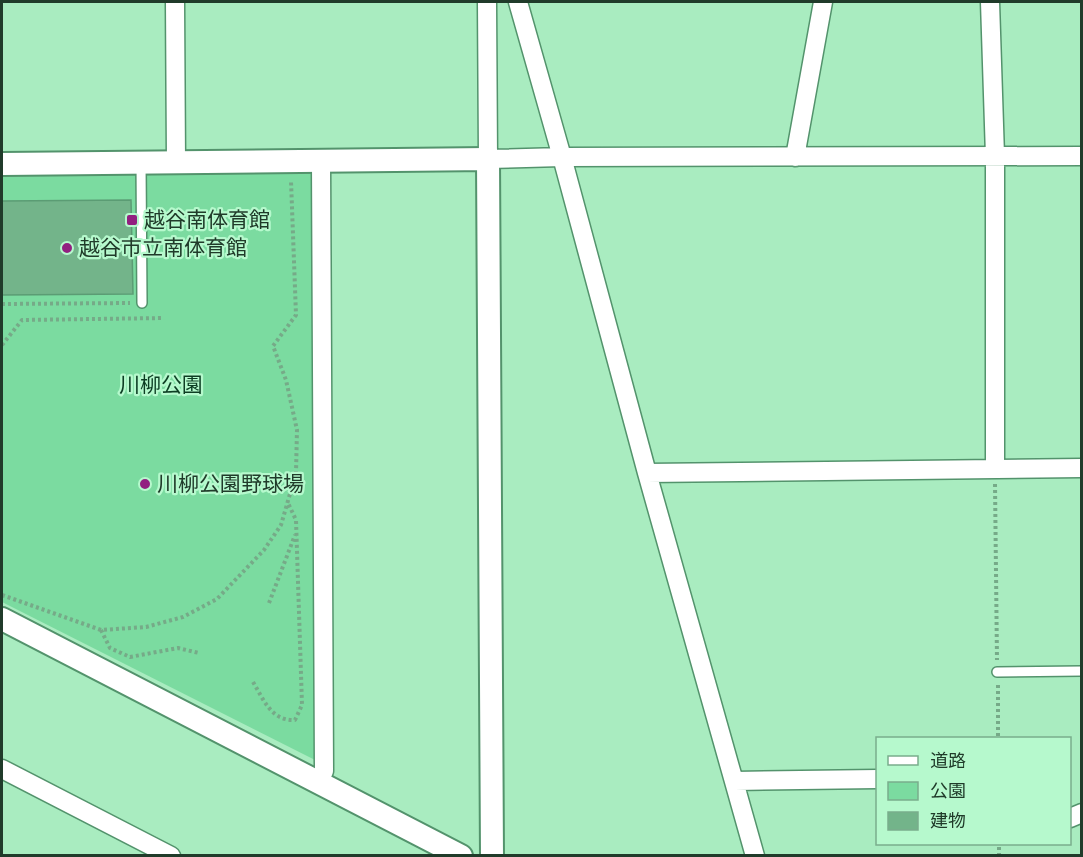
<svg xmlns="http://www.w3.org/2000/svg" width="1083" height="857" font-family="Raleway,'Noto Sans JP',sans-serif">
  <rect width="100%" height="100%" fill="#a9ecc0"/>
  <path fill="#7bdba0" d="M321 162 319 762 2 602V169Z"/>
  <path fill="#73b48a" stroke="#5b9c74" stroke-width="1.5" d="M131 200 133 294 2 295V201Z"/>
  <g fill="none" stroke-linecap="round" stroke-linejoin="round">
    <defs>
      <path id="service" d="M141 162 142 303
        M997 672 1082 671"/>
      <path id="minor" d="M175 2 176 162
        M487 2 488 159 562 157 1082 156
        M518 2 562 157 647 473 755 856
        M990 2 995 156V469
        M795 157 823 2
        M647 473 1082 468
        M2 769 171 856
        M319 781 324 771 321 162
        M735 781 878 779
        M1070 818 1082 813"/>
      <path id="tertiary" d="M2 164 488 159 492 856
        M2 619C154 699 308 776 461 856"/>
    </defs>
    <use href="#service" stroke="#53936c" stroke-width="12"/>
    <use href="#minor" stroke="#53936c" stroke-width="21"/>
    <use href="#tertiary" stroke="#53936c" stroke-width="26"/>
    <path stroke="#76aa88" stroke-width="4" stroke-dasharray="3 3" stroke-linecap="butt" d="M2 304 130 303
      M2 345 22 320 164 318
      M995 484 997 660
      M2 595 101 630 146 627 183 617 217 599 264 550 281 525 296 473 297 430 286 380 273 346 296 315 291 181
      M269 603 295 535
      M101 630 110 648 130 657 178 648 199 653
      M253 682C264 700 271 721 295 720L302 705 296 520 288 503
      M998 685V738
      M999 856V844"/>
    <use href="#service" stroke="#fff" stroke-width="9"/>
    <use href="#minor" stroke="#fff" stroke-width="18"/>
    <use href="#tertiary" stroke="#fff" stroke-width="22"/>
  </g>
  <g fill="#922080" stroke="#b6f9cd" stroke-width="2">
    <rect x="126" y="214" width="12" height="12" rx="3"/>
    <circle cx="67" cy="248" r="6"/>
    <circle cx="145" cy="484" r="6"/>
  </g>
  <g text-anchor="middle" stroke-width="4.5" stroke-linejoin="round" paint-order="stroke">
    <g font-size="21" fill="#203b2a" stroke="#b6f9cd" text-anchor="start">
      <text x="144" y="227">越谷南体育館</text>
      <text x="79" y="255">越谷市立南体育館</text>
      <text x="157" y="491">川柳公園野球場</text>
    </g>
    <g font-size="21" fill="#0d3d23" stroke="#b6f9cd">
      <text x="161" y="392">川柳公園</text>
    </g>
  </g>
  <rect width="1083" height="857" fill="none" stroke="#203b2a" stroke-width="6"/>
  <rect x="876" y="737" width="195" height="108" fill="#b6f9cd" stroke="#7aad8c" stroke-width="1.5"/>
  <rect x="888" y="756" width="30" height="9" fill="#ffffff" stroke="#7aad8c" stroke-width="1.5"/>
  <text x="930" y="767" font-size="18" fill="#203b2a">道路</text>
  <rect x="888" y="782" width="30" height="18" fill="#7bdba0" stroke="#7aad8c" stroke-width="1.5"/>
  <text x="930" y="797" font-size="18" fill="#203b2a">公園</text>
  <rect x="888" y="812" width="30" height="18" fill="#73b48a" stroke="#7aad8c" stroke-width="1.5"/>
  <text x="930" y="827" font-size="18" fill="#203b2a">建物</text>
</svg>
